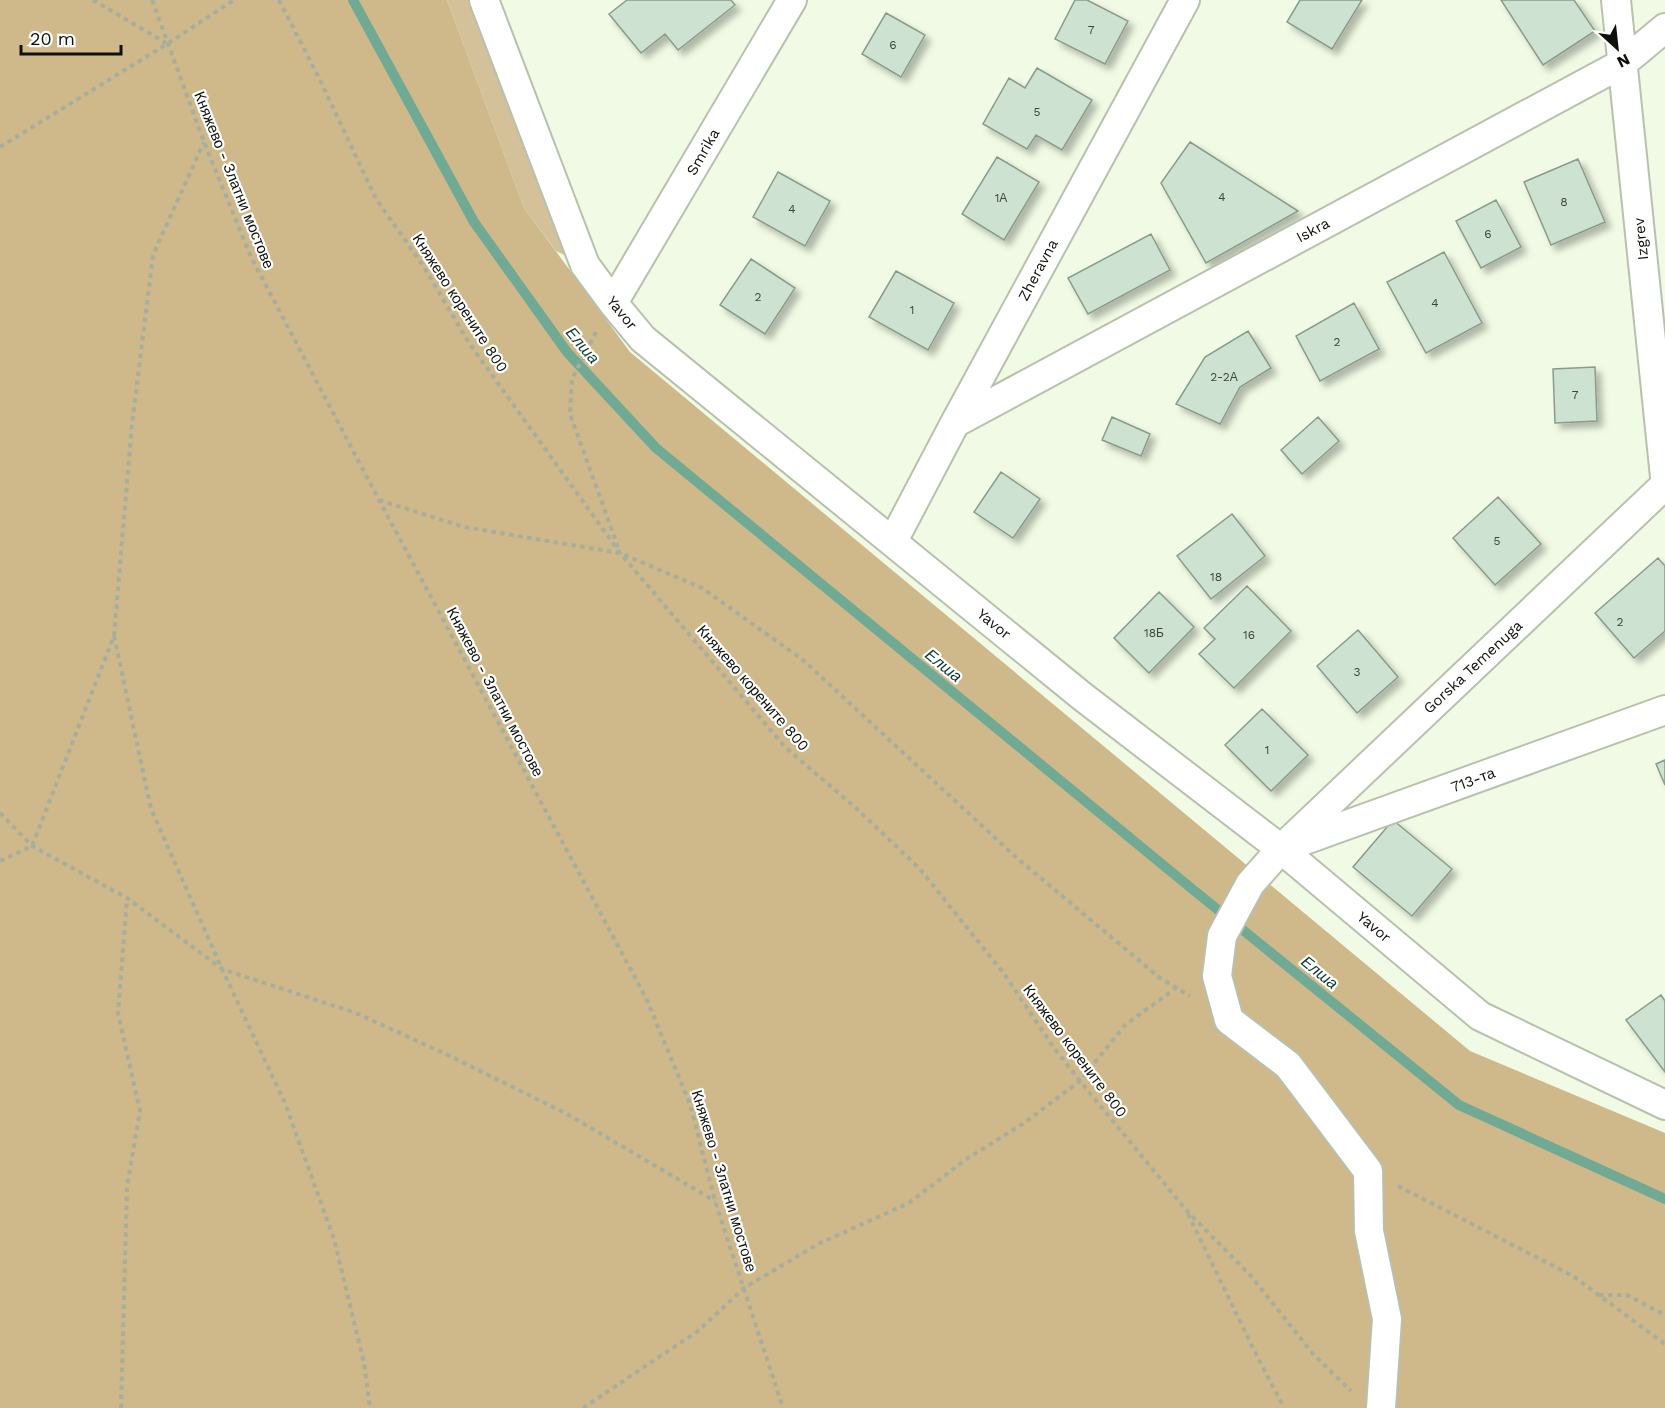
<svg xmlns="http://www.w3.org/2000/svg" width="1665" height="1408" font-family="'Work Sans',sans-serif">
  <defs>
    <filter id="shadow"><feDropShadow dx="5.5" dy="5.5" stdDeviation="3" flood-color="#0004"/></filter>
  </defs>
  <rect width="100%" height="100%" fill="#f0fae4"/>
  <path fill="#d4c199" d="M447 0H480L585 265 556 251 524 208Z"/>
  <path fill="#cfb889" d="M0 0H447L524 208 630 352 1470 1051 1665 1133V1408H0Z"/>
  <g fill="none" stroke-linecap="round" stroke-linejoin="round">
    <path stroke="#70aa95" stroke-width="10" d="M353 0 474 222 567 352 656 448 1191 888 1459 1105 1665 1199"/>
  </g>
  <path fill="#cee2d1" stroke="#899c8b" stroke-width="1.5" filter="url(#shadow)" d="M627 0H731L735 5 678 50 665 34 641 53 609 14Z
    M1075 0H1087L1128 21 1105 64 1055 39Z
    M1300 0H1362L1332 49 1287 22Z
    M1501 0H1574L1595 31 1543 65Z
    M886 13 925 35 901 77 862 54Z
    M1037 68 1092 100 1062 150 1036 135 1027 149 983 124 1009 78 1025 88Z
    M1190 142 1298 211 1206 263 1161 183Z
    M997 157 1039 182 1004 240 962 214Z
    M1578 159 1605 222 1551 245 1524 182Z
    M778 172 830 201 805 246 753 217Z
    M1496 200 1521 247 1481 268 1456 221Z
    M1151 234 1170 270 1088 314 1068 278Z
    M1444 252 1482 323 1426 353 1387 282Z
    M751 259 795 288 765 334 720 305Z
    M896 271 954 303 928 350 869 317Z
    M1354 303 1379 349 1320 381 1296 336Z
    M1248 331 1271 368 1240 387 1220 424 1176 404 1205 357Z
    M1595 367 1597 421 1555 423 1553 369Z
    M1112 417 1150 434 1141 456 1102 440Z
    M1318 417 1339 441 1302 474 1281 450Z
    M1001 472 1040 499 1013 538 974 512Z
    M1498 497 1541 544 1495 585 1453 538Z
    M1232 514 1265 556 1211 599 1177 556Z
    M1658 558 1665 566V631L1634 658 1595 613Z
    M1247 586 1291 631 1234 688 1199 654 1215 639 1204 628Z
    M1159 592 1194 627 1149 673 1114 638Z
    M1358 630 1398 677 1357 713 1317 666Z
    M1262 709 1308 755 1271 791 1225 745Z
    M1665 760V785L1656 764Z
    M1393 820 1452 869 1412 916 1353 867Z
    M1661 995 1665 1001V1072L1626 1020Z"/>
  <g fill="none" stroke-linecap="round" stroke-linejoin="round">
    <defs>
      <path id="minor" d="M484 0 585 265 613 303 643 339 1083 697 1281 849 1480 1016 1665 1105
        M1616 0 1665 477
        M613 303 792 0
        M955 423 1623 63 1665 28
        M893 541 955 423 1185 0
        M1291 845 1665 710
        M1381 1408 1387 1319 1369 1231 1368 1171 1288 1065 1229 1020 1217 976 1222 936 1250 884 1281 849 1665 485"/>
    </defs>
    <use href="#minor" stroke="#b8c1ac" stroke-width="32"/>
    <path stroke="#a6ae9d" stroke-width="4" stroke-dasharray="4.5 4.5" stroke-linecap="butt" d="M93 0 166 43
      M152 0 204 142 251 257 379 500 646 998 690 1104 715 1201 783 1408
      M279 0 320 80 376 199 424 267 469 343 620 553 785 747 856 808 920 869 1005 975 1054 1048 1080 1081 1187 1211 1251 1276 1313 1354 1351 1391
      M0 147 167 44 234 0
      M596 332 572 379 570 414 618 547
      M379 500 464 527 620 553 702 588 803 660 1018 859 1160 978 1190 996
      M114 636 151 809 222 969 285 1103 334 1239 364 1363 370 1408
      M0 813 32 846 127 898 222 969 356 1013 450 1056 567 1114 715 1201
      M0 861 32 846 114 636 132 424 153 255 204 142
      M1398 1186 1573 1276 1665 1344
      M1188 1214 1255 1352 1284 1408
      M1599 1295H1627L1659 1312 1665 1313
      M121 1408 127 1187 140 1111 118 1013 127 899
      M583 1408 698 1331 744 1288 818 1244 909 1203 965 1160 1024 1123 1080 1081 1125 1025 1176 988"/>
    <use href="#minor" stroke="#fff" stroke-width="28"/>
  </g>
  <g text-anchor="middle" stroke-width="4.5" stroke-linejoin="round" paint-order="stroke">
    <g font-size="12" fill="#3e453c">
      <text x="1091" y="34">7</text>
      <text x="893" y="49">6</text>
      <text x="1037" y="116">5</text>
      <text x="1222" y="201">4</text>
      <text x="1001" y="202">1А</text>
      <text x="1564" y="206">8</text>
      <text x="792" y="213">4</text>
      <text x="1488" y="238">6</text>
      <text x="758" y="301">2</text>
      <text x="1435" y="307">4</text>
      <text x="912" y="314">1</text>
      <text x="1337" y="346">2</text>
      <text x="1224" y="381">2-2А</text>
      <text x="1575" y="399">7</text>
      <text x="1497" y="545">5</text>
      <text x="1216" y="581">18</text>
      <text x="1620" y="626">2</text>
      <text x="1154" y="637">18Б</text>
      <text x="1249" y="639">16</text>
      <text x="1357" y="676">3</text>
      <text x="1267" y="754">1</text>
    </g>
    <g font-size="15" fill="#0e110a" stroke="#fff">
      <text transform="translate(703 152) rotate(-60)" y="5">Smrika</text>
      <text transform="translate(234 180) rotate(68)" y="5">Княжево - Златни мостове</text>
      <text transform="translate(1313 230) rotate(-28)" y="5">Iskra</text>
      <text transform="translate(1641 239) rotate(-96)" y="5">Izgrev</text>
      <text transform="translate(1038 270) rotate(-62)" y="5">Zheravna</text>
      <text transform="translate(460 303) rotate(57)" y="5">Княжево корените 800</text>
      <text transform="translate(622 313) rotate(51)" y="5">Yavor</text>
      <text transform="translate(994 624) rotate(39)" y="5">Yavor</text>
      <text transform="translate(1473 667) rotate(-43)" y="5">Gorska Temenuga</text>
      <text transform="translate(753 688) rotate(49)" y="5">Княжево корените 800</text>
      <text transform="translate(495 692) rotate(62)" y="5">Княжево - Златни мостове</text>
      <text transform="translate(1473 780) rotate(-20)" y="5">713-та</text>
      <text transform="translate(1374 927) rotate(40)" y="5">Yavor</text>
      <text transform="translate(1075 1051) rotate(53)" y="5">Княжево корените 800</text>
      <text transform="translate(724 1181) rotate(73)" y="5">Княжево - Златни мостове</text>
    </g>
    <g font-size="16" font-style="italic" fill="#093d2f" stroke="#fff">
      <text transform="translate(583 345) rotate(50)" y="6">Елша</text>
      <text transform="translate(944 665) rotate(39)" y="6">Елша</text>
      <text transform="translate(1320 972) rotate(39)" y="6">Елша</text>
    </g>
  </g>
  <g transform="translate(1617 48) rotate(153)" stroke="#ffffff" stroke-width="4.5" paint-order="stroke">
  <path d="M0-4.5L10 22L0 15L-10 22Z" fill="#0e110a"/>
  <text y="-9" font-size="16" font-weight="bold" text-anchor="middle" fill="#0e110a">N</text>
  </g>
  <path d="M21 45v9h100v-9" fill="none" stroke="#0e110a" stroke-width="3"/>
  <text x="30" y="45" font-size="18" fill="#0e110a" stroke="#ffffff" stroke-width="4.5" paint-order="stroke">20 m</text>
</svg>
